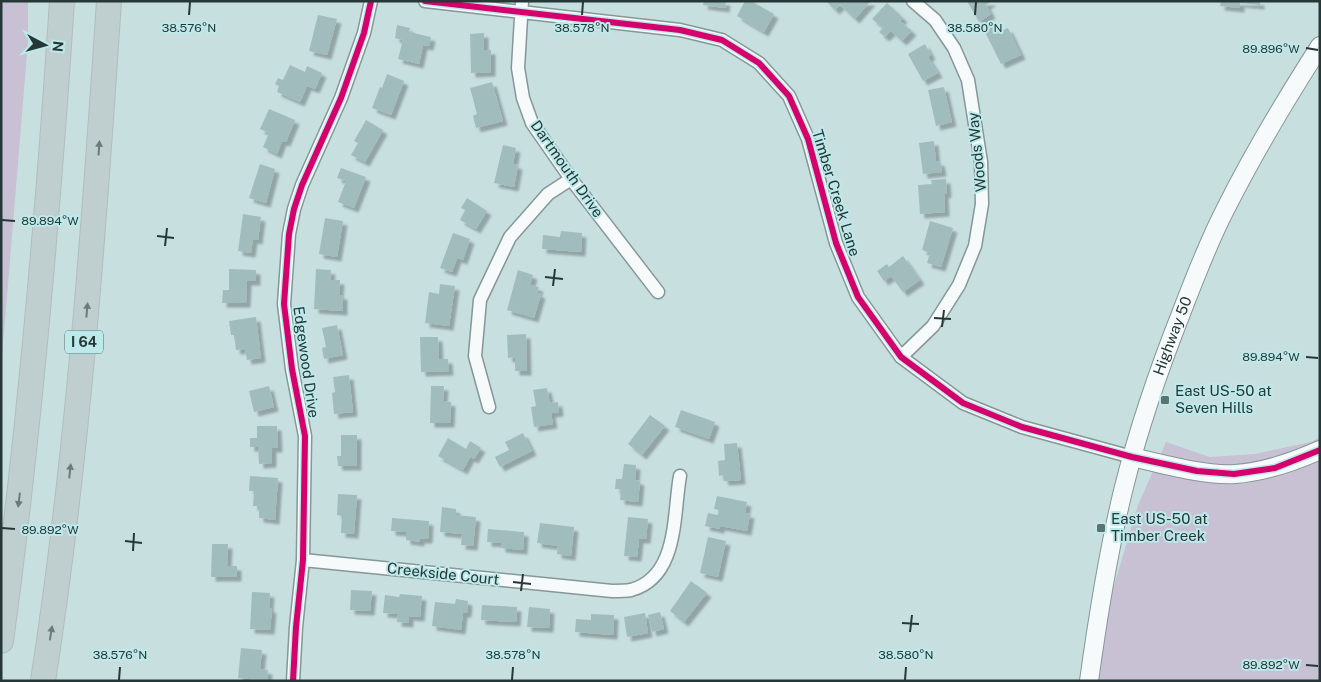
<svg xmlns="http://www.w3.org/2000/svg" width="1321" height="682" font-family="'Public Sans',sans-serif">
  <defs>
    <filter id="shadow"><feDropShadow dx="4.5" dy="4.5" stdDeviation="1" flood-color="#0004"/></filter>
  </defs>
  <rect width="100%" height="100%" fill="#c8dfe0"/>
  <path fill="#c7c1d3" d="M1 1H28V42L1 369Z
    M1320 437V681H1095L1110 599 1138 505 1166 442 1210 457 1255 454 1311 442Z"/>
  <path fill="#a1bcbd" filter="url(#shadow)" d="M704 1H726L725 8 703 5Z
    M745 1H751L774 14 764 32 737 16Z
    M826 1H871L855 19 840 5 835 10Z
    M967 1H992L986 5 991 14 979 22Z
    M1221 1H1260V5L1240 3V8L1220 6Z
    M887 3 903 18 900 21 912 31 902 41 891 31 885 37 879 32 883 28 872 19Z
    M318 15 337 19 327 55 309 51Z
    M995 22 999 32 1008 28 1021 55 1001 64 983 28Z
    M397 25 410 28 409 32 431 37 429 46 423 45 419 64 398 59 403 40 395 38Z
    M484 33V50H491V72L471 73 470 34Z
    M925 44 931 55 928 57 938 73 923 81 908 54Z
    M290 65 305 72 307 66 322 73 315 89 307 86 300 102 277 92 279 86 275 84 278 78 283 80Z
    M387 74 404 81 391 115 372 108 380 87 382 88Z
    M492 82 503 121 476 128 473 116 477 114 470 88Z
    M944 87 952 122 936 126 928 90Z
    M269 109 295 120 286 142 282 141 277 154 263 147 269 133 260 129Z
    M366 120 383 130 365 162 351 155 358 143 354 141Z
    M934 141 936 162 940 161 942 172 923 174 919 143Z
    M503 145 516 148 513 164 518 165 514 187 494 183Z
    M260 164 275 169 266 203 249 198Z
    M341 168 366 177 354 208 338 202 346 181 337 178Z
    M946 179 947 193 944 194 945 212 920 214 918 185 932 184 931 180Z
    M467 198 487 211 476 229 460 220 465 210 461 208Z
    M243 214 261 217 258 240 253 239 251 253 238 251Z
    M325 218 343 221 337 257 319 254Z
    M930 221 953 228 941 267 927 263 930 253 922 250Z
    M561 231 582 233 581 252 542 249 543 235 560 237Z
    M453 233 470 239 463 260 457 258 452 272 440 268Z
    M903 256 920 280 903 292 891 276 884 281 877 271 887 264 889 267Z
    M229 269 256 270V281H247L246 303H222L223 290H229Z
    M316 269 331 270 330 280H340L339 295H343V311L314 309Z
    M518 270 533 275 530 285 539 287 537 293 541 294 534 318 507 310Z
    M440 284 455 286 449 326 425 323 429 292 439 294Z
    M256 317 261 358 247 360 245 349 236 350 234 335H231L229 321Z
    M337 325 343 355 324 359 322 348 326 347 322 328Z
    M526 334 527 371H515V357L508 358 507 335Z
    M420 337H438L439 359H448L449 371 421 372Z
    M349 375 353 412 334 414 332 393 335 392 333 377Z
    M269 386 274 407 254 412 249 391Z
    M431 386H444L443 401 451 402 450 423H430Z
    M547 388 550 403 558 402 559 412 551 413 553 424 534 427 531 407 536 406 533 390Z
    M681 410 715 422 709 439 675 427Z
    M650 415 665 426 642 455 628 444Z
    M257 426H277L278 448H272V463L259 464 258 447H250V438H257Z
    M523 433 532 451 500 467 495 457 509 450 505 442Z
    M341 435H357V466H338L337 456H341Z
    M448 438 466 449 470 441 481 448 474 459 470 457 463 470 438 456Z
    M737 443 741 480 724 481 723 475 719 476 718 461 725 460 724 444Z
    M624 464 636 465 635 480 640 481 638 502 620 500 621 489H615L616 479H622Z
    M250 476 278 478 275 520 259 518V506H253L254 491H249Z
    M338 494 357 495 354 534 341 533 342 516 337 515Z
    M717 496 747 502 745 513 750 514 747 531 720 526V529L705 526 708 513 718 515 719 510 714 509Z
    M442 507 456 509V515L476 517 473 546 461 545 462 534 440 532Z
    M628 517 648 519 646 539H639L637 557 624 556Z
    M392 518 429 521 428 539H420V542L406 540V532L391 531Z
    M540 523 574 527 571 556 557 554 558 546 537 543Z
    M488 529 524 532 523 550 501 548V543L487 542Z
    M708 537 726 541 718 577 700 573Z
    M212 544H228L227 566H237V577H211Z
    M691 581 707 593 684 622 670 611Z
    M351 590 372 591 370 611 350 610Z
    M252 592 270 593 269 608 272 609 270 630 250 629Z
    M400 594 422 596 420 617 409 616V623L397 622 398 614 383 613 385 595 399 597Z
    M456 599 468 601 467 613H463L461 630 432 626 435 602 455 604Z
    M482 605 517 607 516 622 481 620Z
    M529 607 550 609 549 628 527 627Z
    M660 612 664 629 652 632 648 615Z
    M645 613 648 633 627 637 624 617Z
    M591 614 614 615 613 635 575 632 576 619 591 620Z
    M241 648 262 650 260 669 268 670 267 681 238 678Z"/>
  <g fill="none" stroke-linecap="round" stroke-linejoin="round">
    <defs>
      <path id="street" d="M425 1 680 30 722 40 759 63 789 96 808 139 836 243 858 297 901 357 963 403 1022 427 1132 457
        M522 1 518 68 523 98 532 123 571 179 658 292
        M901 357 933 326 959 285 975 246 982 204 981 162 968 80 954 48 935 20 913 1
        M489 407 475 356 480 300 510 237 548 194 571 179
        M303 560 612 591C618 591 625 591 631 590 679 577 673 514 680 476
        M293 681 296 627 303 560 305 436 292 369 284 304 289 234 294 209 302 185 341 98 364 33 371 1"/>
      <g id="secondary">
        <path d="M1132 457C1162 464 1205 476 1235 474 1265 472 1293 462 1320 450"/>
        <path id="s1" d="M1089 681C1098 616 1108 551 1124 487 1139 427 1159 369 1182 311 1195 277 1208 243 1225 210 1253 154 1286 99 1320 46"/>
      </g>
      <path id="highway" d="M1 641C30 428 48 215 62 1
        M43 681C78 455 94 228 109 1"/>
    </defs>
    <use href="#street" stroke="#859797" stroke-width="15"/>
    <use href="#secondary" stroke="#859797" stroke-width="20"/>
    <use href="#highway" stroke="#b0bdbd" stroke-width="26"/>
    <use href="#street" stroke="#f7fafa" stroke-width="12"/>
    <use href="#secondary" stroke="#f7fafa" stroke-width="18"/>
    <use href="#highway" stroke="#bfcfcf" stroke-width="24"/>
    <defs>
      <path id="cycleway" d="M425 1 680 30 722 40 759 63 789 96 808 139 836 243 858 297 901 357 963 403 1022 427 1132 457 1197 471 1234 474 1275 468 1320 450
        M293 681 296 627 303 560 305 436 292 369 284 304 289 234 294 209 302 185 341 98 364 33 371 1"/>
    </defs>
    <use href="#cycleway" stroke="#bde9ea" stroke-width="9"/>
    <use href="#cycleway" stroke="#d6006c" stroke-width="6"/>
  </g>
  <defs><path id="oneway-solid" d="M-6-.8H1V-3.2L6.5 0L1 3.2V.8H-6Z" transform="scale(1.25)"/></defs>
  <g fill="#6a7b7b">
    <use href="#oneway-solid" transform="translate(99 148) rotate(-86)"/>
    <use href="#oneway-solid" transform="translate(87 310) rotate(-85)"/>
    <use href="#oneway-solid" transform="translate(70 471) rotate(-84)"/>
    <use href="#oneway-solid" transform="translate(19 500) rotate(97)"/>
    <use href="#oneway-solid" transform="translate(51 633) rotate(-81)"/>
  </g>
  <path fill="none" stroke="#253737" stroke-width="2" d="M189 15 190 2M582 15 583 2M975 15 976 2M1306 48 1318 50M2 220 15 221M157 236 174 238M165 246 167 228M545 277 563 279M553 286 555 269M934 318 951 319M942 327 944 310M1306 357 1318 358M2 528 15 529M125 541 142 543M133 551 134 533M513 582 531 584M521 591 523 574M902 623 919 624M910 632 912 615M1306 665 1318 666M119 680 120 667M512 680 513 667M905 680 906 667"/>
  <g fill="#5e7272" stroke="#bde9ea" stroke-width="2">
    <rect x="1160" y="395" width="10" height="10" rx="2.5"/>
    <rect x="1096" y="523" width="10" height="10" rx="2.5"/>
  </g>
  <g text-anchor="middle" stroke-width="4" stroke-linejoin="round" paint-order="stroke">
    <rect fill="#bde9ea" stroke="#536c6d" stroke-width="1" x="65" y="330.5" width="38" height="23" rx="4"/>
    <g font-size="14" font-weight="bold" fill="#253737">
      <text x="84" y="347">I 64</text>
    </g>
    <g font-size="15" fill="#253737" stroke="#bde9ea">
      <text transform="translate(977 152) rotate(-96)" y="5">Woods Way</text>
      <text transform="translate(567 169) rotate(55)" y="5">Dartmouth Drive</text>
      <text transform="translate(836 193) rotate(73)" y="5">Timber Creek Lane</text>
      <text dy="5" stroke="none"><textPath href="#s1" startOffset="356">Highway 50</textPath></text>
      <text transform="translate(306 362) rotate(82)" y="5">Edgewood Drive</text>
      <text transform="translate(443 574) rotate(6)" y="5">Creekside Court</text>
    </g>
    <g font-size="15" fill="#253737" stroke="#bde9ea" text-anchor="start">
      <text x="1175" y="396">East US-50 at<tspan x="1175" dy="17">Seven Hills</tspan></text>
      <text x="1111" y="524">East US-50 at<tspan x="1111" dy="17">Timber Creek</tspan></text>
    </g>
  </g>
  <g font-size="12" text-anchor="middle" fill="#253737" stroke="#bde9ea" stroke-width="4" stroke-linejoin="round" paint-order="stroke">
    <text x="189" y="32">38.576°N</text>
    <text x="582" y="32">38.578°N</text>
    <text x="975" y="32">38.580°N</text>
    <text x="1271" y="53">89.896°W</text>
    <text x="50" y="225">89.894°W</text>
    <text x="1271" y="361">89.894°W</text>
    <text x="50" y="534">89.892°W</text>
    <text x="120" y="659">38.576°N</text>
    <text x="513" y="659">38.578°N</text>
    <text x="906" y="659">38.580°N</text>
    <text x="1271" y="669">89.892°W</text>
  </g>
  <rect width="1321" height="682" fill="none" stroke="#253737" stroke-width="5"/>
  <g transform="translate(45 45) rotate(96)" stroke="#bde9ea" stroke-width="4" paint-order="stroke">
  <path d="M0-4L9 19L0 12L-9 19Z" fill="#253737"/>
  <text y="-8" font-size="14" font-weight="bold" text-anchor="middle" fill="#253737">N</text>
  </g>
</svg>
